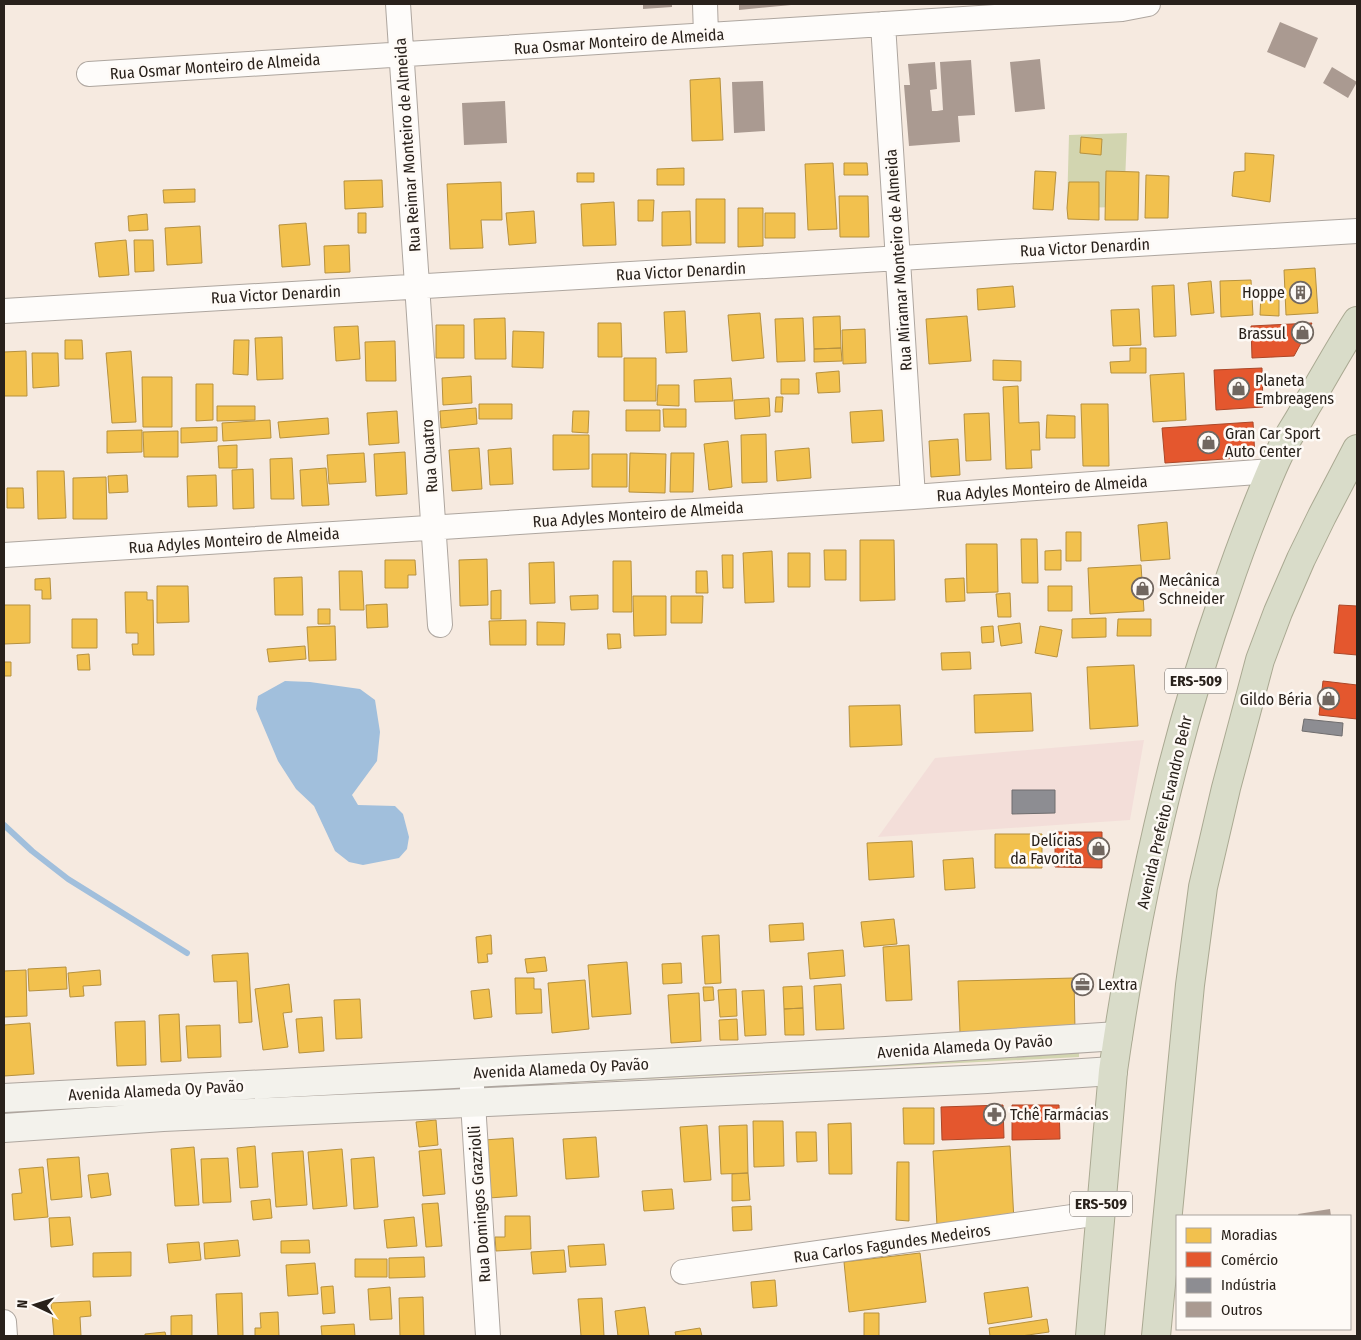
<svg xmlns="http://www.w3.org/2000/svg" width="1361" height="1340" font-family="'Fira Sans Condensed',sans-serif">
  <rect width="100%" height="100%" fill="#f6eae0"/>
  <path fill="#f3ded9" d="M1144 740 1130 820 878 837 935 758Z"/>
  <path fill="#d2d5b0" d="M1127 133 1124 207 1067 208 1069 135Z
    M1079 1052V1057L486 1087 485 1082Z"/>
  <path fill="#a1bfdc" d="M285 681 310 682 360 689 375 700 380 732 377 761 352 795 358 805 395 806 403 814 409 837 407 849 399 858 363 865 349 862 335 851 314 806 296 789 278 761 256 709 258 696Z"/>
  <path fill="#f2c14e" stroke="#b6913f" d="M720 78 723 140 692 141 690 80Z
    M1081 137 1102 139 1101 155 1080 153Z
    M1245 153 1274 155 1270 202 1232 196 1234 172 1245 171Z
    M833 163 837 229 808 230 805 164Z
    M844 163H867L868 175H844Z
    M684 168V185H657V169Z
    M1035 171 1056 172 1053 210 1033 209Z
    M1106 171 1139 172 1138 220H1105Z
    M577 173H594V182H577Z
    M1146 175 1169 176 1168 218H1145Z
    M382 180 383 207 345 209 344 181Z
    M501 182 502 220H481L483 248 450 249 447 184Z
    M1069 182H1099V220L1068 219 1067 208Z
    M195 189V202L164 203 163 190Z
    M839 196H868L869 237H840Z
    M696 199H725V243H696Z
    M638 200H654L653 221H638Z
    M614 202 616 245 583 246 581 204Z
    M738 208H763V246L738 247Z
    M534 211 536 243 509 245 506 213Z
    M690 211 691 245 662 246V212Z
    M358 213H366V233H358Z
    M765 213H795V238H765Z
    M147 214 148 230 129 231 128 216Z
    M306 223 310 265 282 267 279 225Z
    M200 226 202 263 167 265 165 228Z
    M126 240 129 275 99 277 95 243Z
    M134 240H153L154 271 135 272Z
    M349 245 350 272 325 273 324 246Z
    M1315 268 1318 313 1286 315 1284 270Z
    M1251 280 1253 315 1221 317 1220 281Z
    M1211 281 1214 313 1191 315 1188 283Z
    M1174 285 1176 336 1154 337 1152 286Z
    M1013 286 1015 307 978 310 977 289Z
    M1261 294 1279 295V316L1260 315Z
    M1139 309 1141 345 1113 346 1111 310Z
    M685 311 687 352 666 353 664 312Z
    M760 313 764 358 732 361 728 315Z
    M840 316 841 348 814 349 813 317Z
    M967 316 971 361 929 364 926 319Z
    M505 318 506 359H475L474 319Z
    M803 318 805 361 777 362 775 319Z
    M598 323H621L622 357H598Z
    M436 325H464V358H436Z
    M358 326 360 359 336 361 334 327Z
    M865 329 866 363 843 364 842 330Z
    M513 331 544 332 543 368 512 367Z
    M282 337 283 379 257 380 255 338Z
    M65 340H82L83 359H65Z
    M234 340H249L248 375 233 374Z
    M395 341 396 381H366L365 342Z
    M841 348 842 361 814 362V349Z
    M1130 348H1146V373H1111L1110 362 1130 361Z
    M26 351 27 396H4V352Z
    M131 351 136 422 112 423 106 353Z
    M32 353H58L59 386 33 388Z
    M624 358H656V401H624Z
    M993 360 1021 361V381L993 380Z
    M839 371 840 392 818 393 816 373Z
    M1184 373 1186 420 1153 422 1150 375Z
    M471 376 472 403 443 405 442 378Z
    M142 377H172V427H143Z
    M731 378 733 401 695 402 694 380Z
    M781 379H799V394H781Z
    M196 384H213V420L196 421Z
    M658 385H679V406L657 405Z
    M1018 386 1019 423 1039 422 1040 450H1031L1032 468 1006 469 1003 387Z
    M776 397H783L782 412H775Z
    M769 398 770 416 735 419 734 400Z
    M479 404H512V419H479Z
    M1081 404H1108L1109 466H1083Z
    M217 406H255V420L217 421Z
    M476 408 477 424 441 428 440 411Z
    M663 409H686V427H664Z
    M626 410H660V431H626Z
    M882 410 884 441 852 443 850 412Z
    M397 411 399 443 369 445 367 413Z
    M573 411H589L588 433 572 432Z
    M989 413 991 460 966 461 964 414Z
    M1047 415 1075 416V438H1046Z
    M328 418 329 434 280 438 278 422Z
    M270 420 271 438 223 441 222 423Z
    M217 427V441L181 443V428Z
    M142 430V452L107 453V431Z
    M178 431V457H144L143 432Z
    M766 434 767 482 742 483 741 435Z
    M553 435H589V469L553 470Z
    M958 439 960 475 931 477 929 441Z
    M728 441 732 487 709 490 704 444Z
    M237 445V468H219L218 446Z
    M479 448 482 489 452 491 449 450Z
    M511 448 513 484 490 485 488 450Z
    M809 448 811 478 777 481 775 451Z
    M405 452 407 494 376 496 374 454Z
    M364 453 366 482 329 484 327 455Z
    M630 453 666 454 665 493 629 492Z
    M671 453H694L693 492H670Z
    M592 454H627V487H592Z
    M292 458 294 499H271L270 459Z
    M326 468 329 505 302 506 300 470Z
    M253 469 254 508 233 509 232 470Z
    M37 471H64L66 518 38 519Z
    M127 475 128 492 109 493 108 476Z
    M216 475 217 506 188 507 187 476Z
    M106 477 107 519H73V478Z
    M7 488H23L24 508H7Z
    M1167 522 1170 559 1141 561 1138 525Z
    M1066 532H1081V561H1066Z
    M1021 539H1037L1038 583H1022Z
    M860 540H894L895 600 860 601Z
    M966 544H997L998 592 967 593Z
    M824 550H846V580H825Z
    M1061 550V570H1045V551Z
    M772 551 774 602 745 603 743 553Z
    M788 553H810V587H788Z
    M722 555H733V588H723Z
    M487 559 488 605 460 606 459 560Z
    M385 560H415L416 575H408V588H385Z
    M613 561H631L632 612H613Z
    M554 562 555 603 530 604 529 563Z
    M1141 565 1144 611 1090 614 1088 568Z
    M339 571H362L364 610H340Z
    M696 571H707L708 593H696Z
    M302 577 303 615H275L274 578Z
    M50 578 51 599H42V590H35V579Z
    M964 578 965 601 946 602 945 579Z
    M157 586H188L189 622 157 623Z
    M1048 586H1072V611H1048Z
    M501 590V619H491V591Z
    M125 592H147V600H153L154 655H133L132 644H138V633H126Z
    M1010 593 1011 617H998L996 594Z
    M598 595V609L571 610 570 596Z
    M633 596H666V635L634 636Z
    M671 596H703L702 623H671Z
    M387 604 388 627 367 628 366 605Z
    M4 605H30V643L4 644Z
    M318 609H330V624H318Z
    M1106 618V637L1072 638V619Z
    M72 619H97V648H72Z
    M1118 619H1151V636H1117Z
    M526 620V645H490L489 621Z
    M537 622 565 623 564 645H537Z
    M1020 623 1022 643 1001 646 998 626Z
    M335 626 336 660 309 661 307 627Z
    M993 626 994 642 982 643 981 627Z
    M1040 626 1062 630 1057 657 1035 653Z
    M607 634H620L621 648 608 649Z
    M305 646 306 659 269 662 267 649Z
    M970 652 971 669 942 670 941 653Z
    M89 654 90 670H78L77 655Z
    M4 662H11V676H4Z
    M1134 665 1138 726 1090 729 1087 667Z
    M1031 693 1033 731 975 733 974 695Z
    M900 705 902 745 850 747 849 706Z
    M995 834H1042V868H995Z
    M912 841 914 877 869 880 867 843Z
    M973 858 975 888 945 890 943 860Z
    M894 919 897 944 864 947 861 922Z
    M803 923 804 940 770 942 769 925Z
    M491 935 492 954H487L488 962 478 963 476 937Z
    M719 935 721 983 705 984 702 936Z
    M909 945 912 1000 886 1001 883 947Z
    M843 950 845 976 810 979 808 953Z
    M248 953 252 1022 239 1023 237 981 214 982 212 955Z
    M545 957 547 971 527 973 525 959Z
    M627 962 631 1014 592 1017 588 965Z
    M681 963 682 983 663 984 662 964Z
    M66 967 67 989 29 991 28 969Z
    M26 970 27 1016 4 1017V971Z
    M100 970 101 985 83 986 84 996 70 997 68 973Z
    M515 978H534V989H541L542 1013 516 1014Z
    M1074 978 1075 1030 960 1033 958 981Z
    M585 980 589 1029 552 1033 548 983Z
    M289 984 292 1012 283 1013 288 1047 263 1050 255 989Z
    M841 984 844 1029 816 1030 814 986Z
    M802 986 803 1008 784 1009 783 987Z
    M703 987H713L714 1000 704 1001Z
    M489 989 492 1017 474 1019 471 991Z
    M736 989 737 1016 720 1017 718 990Z
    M764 990 766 1035 745 1036 742 991Z
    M699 993 701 1041 671 1043 668 995Z
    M360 999 362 1038 336 1039 334 1000Z
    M803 1008 804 1035H785L784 1009Z
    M179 1014 181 1061 161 1062 159 1015Z
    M322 1017 324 1051 299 1053 296 1019Z
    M737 1019 738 1040H720L719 1020Z
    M145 1021 146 1065 117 1066 115 1022Z
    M30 1023 34 1074 4 1076V1025Z
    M220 1025 221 1057 188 1058 186 1026Z
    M903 1108H934V1144H904Z
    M436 1120 438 1145 419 1147 416 1122Z
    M753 1121H783L784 1166 754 1167Z
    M851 1123 852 1174H829L828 1124Z
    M707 1125 711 1180 684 1182 680 1127Z
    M747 1125 748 1173 721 1174 719 1126Z
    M796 1132H816L817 1161 797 1162Z
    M596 1137 599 1177 566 1179 563 1139Z
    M513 1138 517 1196 489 1198 484 1140Z
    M255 1146 258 1187 240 1188 237 1148Z
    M1010 1146 1014 1221 937 1226 933 1151Z
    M194 1147 199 1205 175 1206 171 1149Z
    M342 1149 347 1206 313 1209 308 1152Z
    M441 1149 445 1194 423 1196 419 1151Z
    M303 1151 307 1205 276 1207 272 1153Z
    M79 1157 82 1197 51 1200 47 1159Z
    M374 1157 378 1207 354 1209 351 1159Z
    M228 1158 231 1202 203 1203 201 1159Z
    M897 1162H909V1221L896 1220Z
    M43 1167 48 1217 14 1220 12 1194 22 1193 19 1169Z
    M108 1173 111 1195 91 1198 88 1175Z
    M748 1173 750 1200 732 1201V1174Z
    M672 1189 674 1209 644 1211 642 1191Z
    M270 1199 272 1218 253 1220 251 1201Z
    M438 1203 442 1246 426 1247 422 1204Z
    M751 1206 752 1230 733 1231 732 1207Z
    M505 1216H530L531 1249 496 1251 495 1237H505Z
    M70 1217 73 1245 51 1247 49 1218Z
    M414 1217 417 1246 387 1248 384 1220Z
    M238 1240 240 1256 205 1259 204 1243Z
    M309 1240 310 1253H281V1241Z
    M199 1242 201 1260 169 1263 167 1244Z
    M604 1244 606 1265 570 1267 568 1246Z
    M564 1250 566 1272 533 1274 531 1252Z
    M131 1252V1276L93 1277V1253Z
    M920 1253 926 1302 849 1312 844 1262Z
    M424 1257 425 1277 389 1278V1258Z
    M355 1259H387V1277H355Z
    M315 1263 318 1294 288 1296 286 1265Z
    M775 1280 777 1306 753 1308 751 1282Z
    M333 1286 335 1313 323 1314 321 1287Z
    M390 1287 392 1319 370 1320 368 1289Z
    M1028 1287 1032 1317 988 1324 984 1293Z
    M242 1293 243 1336H218L216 1294Z
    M423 1297 424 1336H400L399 1298Z
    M602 1298 604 1336H581L578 1299Z
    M90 1301 91 1316 80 1317 81 1336H54L51 1303Z
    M645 1307 649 1336H618L615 1311Z
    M278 1312 279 1336H255V1328H261L260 1313Z
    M864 1313H879V1336H864Z
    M192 1315V1336H171V1316Z
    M1047 1319 1049 1332 1021 1336H990L989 1328Z
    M354 1324 355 1336H322L321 1326Z
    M700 1328 702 1336H676L675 1332Z
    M165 1332 166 1336H145V1334Z"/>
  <path fill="#e4572e" stroke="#ac4728" d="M1312 323 1294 356 1252 358 1251 326Z
    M1262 368 1263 407 1216 410 1214 370Z
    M1253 422 1255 457 1165 463 1162 428Z
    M1339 605 1357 606V655L1334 653Z
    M1323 681 1357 685V719L1319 715Z
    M1055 832H1102V868L1055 867Z
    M1003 1105 1004 1138 942 1140 941 1107Z
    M1012 1105H1059L1060 1139 1012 1140Z"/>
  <path fill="#8d8d92" stroke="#6f6d6e" d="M1304 719 1343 723 1342 736 1302 731Z
    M1012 790H1055V813L1012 814Z"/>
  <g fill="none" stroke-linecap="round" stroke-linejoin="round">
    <path stroke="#a1bfdc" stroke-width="6" d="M4 825 32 851 68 879 187 953"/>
  </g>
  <path fill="#aa9a91" d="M643 4H672V7L643 9Z
    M739 4H790L791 5 739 10Z
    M1280 22 1318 38 1305 68 1267 52Z
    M1040 59 1045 109 1015 112 1010 62Z
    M971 60 975 115 958 116 960 142 909 146 904 85H910L908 64 935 62 937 89 930 90 932 111H937L943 110 940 62Z
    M1332 67 1357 82 1348 98 1323 83Z
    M763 81 765 131 734 133 732 82Z
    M505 101 507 143 464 145 462 103Z
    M1330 1209 1331 1216H1299L1298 1214Z"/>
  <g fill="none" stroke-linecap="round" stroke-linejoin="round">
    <defs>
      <path id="street" d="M398 4 440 625
        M705 4 706 35
        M883 24 913 497
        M89 74 1122 9 1148 4
        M4 311 1357 231
        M4 555 913 497 1272 471
        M471 1072 488 1336
        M683 1272 1100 1213
        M4 1322 5 1336"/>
      <path id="secondary" d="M4 1098 886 1051 1118 1036
        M4 1128 163 1117 987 1079 1113 1071"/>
      <path id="highway" d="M1090 1336 1113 1071C1136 909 1171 748 1225 593 1236 560 1248 528 1261 496 1267 481 1273 466 1280 452 1288 436 1298 422 1306 407 1323 378 1339 349 1357 321
        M1156 1336 1190 985 1203 887 1226 788 1260 660 1278 612 1301 559 1322 516 1357 449"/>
    </defs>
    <use href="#street" stroke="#aea69f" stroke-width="26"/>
    <use href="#secondary" stroke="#aea69f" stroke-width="30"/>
    <use href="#highway" stroke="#aaa992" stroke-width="30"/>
    <use href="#street" stroke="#fefcfa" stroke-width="24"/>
    <use href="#secondary" stroke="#f3f2ec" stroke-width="28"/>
    <use href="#highway" stroke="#d9dcc9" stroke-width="28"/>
  </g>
  <defs>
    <symbol id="building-ring" viewBox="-11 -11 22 22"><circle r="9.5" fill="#fefaf6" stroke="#716760" stroke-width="1.5"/><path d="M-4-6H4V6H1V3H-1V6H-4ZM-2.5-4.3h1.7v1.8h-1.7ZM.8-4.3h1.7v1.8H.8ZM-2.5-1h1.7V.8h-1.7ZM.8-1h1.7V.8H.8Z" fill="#716760"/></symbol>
    <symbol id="shop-ring" viewBox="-11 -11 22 22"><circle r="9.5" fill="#fefaf6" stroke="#716760" stroke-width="1.5"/><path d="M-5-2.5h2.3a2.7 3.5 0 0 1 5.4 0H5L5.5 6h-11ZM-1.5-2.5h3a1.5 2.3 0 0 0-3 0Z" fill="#716760"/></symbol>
    <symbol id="office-ring" viewBox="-11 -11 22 22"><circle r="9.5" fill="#fefaf6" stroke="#716760" stroke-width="1.5"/><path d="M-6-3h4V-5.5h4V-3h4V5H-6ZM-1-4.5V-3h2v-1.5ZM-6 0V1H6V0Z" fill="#716760"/></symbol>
    <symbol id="pharmacy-ring" viewBox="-11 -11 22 22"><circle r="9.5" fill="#fefaf6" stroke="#716760" stroke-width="1.5"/><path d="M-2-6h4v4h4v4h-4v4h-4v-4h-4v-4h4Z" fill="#716760"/></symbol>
  </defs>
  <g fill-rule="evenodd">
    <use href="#building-ring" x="1288" y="280" width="25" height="25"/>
    <use href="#shop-ring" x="1290" y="320" width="25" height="25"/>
    <use href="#shop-ring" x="1226" y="376" width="25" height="25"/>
    <use href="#shop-ring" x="1196" y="430" width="25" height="25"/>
    <use href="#shop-ring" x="1130" y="576" width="25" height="25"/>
    <use href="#shop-ring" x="1316" y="686" width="25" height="25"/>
    <use href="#shop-ring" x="1086" y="836" width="25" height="25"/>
    <use href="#office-ring" x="1070" y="972" width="25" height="25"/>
    <use href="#pharmacy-ring" x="982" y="1102" width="25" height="25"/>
  </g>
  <g text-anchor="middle" stroke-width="5" stroke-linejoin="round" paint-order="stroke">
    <g fill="#fefaf6" stroke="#69625d" stroke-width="1">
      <rect x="1165" y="668.5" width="62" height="25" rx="4"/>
      <rect x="1070" y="1191.5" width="62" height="25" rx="4"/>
    </g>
    <g font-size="15" font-weight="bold" fill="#29211b">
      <text x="1196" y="686">ERS-509</text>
      <text x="1101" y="1209">ERS-509</text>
    </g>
    <g font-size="16" fill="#29211b" stroke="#fefaf6">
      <text transform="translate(619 41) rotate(-4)" y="6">Rua Osmar Monteiro de Almeida</text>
      <text transform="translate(215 66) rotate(-4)" y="6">Rua Osmar Monteiro de Almeida</text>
      <text transform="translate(407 145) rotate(-94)" y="6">Rua Reimar Monteiro de Almeida</text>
      <text transform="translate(1085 247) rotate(-3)" y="6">Rua Victor Denardin</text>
      <text transform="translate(898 260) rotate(-94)" y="6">Rua Miramar Monteiro de Almeida</text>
      <text transform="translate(681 271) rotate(-3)" y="6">Rua Victor Denardin</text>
      <text transform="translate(276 294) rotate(-3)" y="6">Rua Victor Denardin</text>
      <text transform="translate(429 456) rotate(-94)" y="6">Rua Quatro</text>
      <text transform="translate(1042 488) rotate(-4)" y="6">Rua Adyles Monteiro de Almeida</text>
      <text transform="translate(638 514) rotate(-4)" y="6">Rua Adyles Monteiro de Almeida</text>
      <text transform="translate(234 540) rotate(-4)" y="6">Rua Adyles Monteiro de Almeida</text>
      <text transform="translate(1164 812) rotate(-77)" y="6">Avenida Prefeito Evandro Behr</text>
      <text transform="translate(965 1046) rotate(-4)" y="6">Avenida Alameda Oy Pavão</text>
      <text transform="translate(561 1068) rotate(-3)" y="6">Avenida Alameda Oy Pavão</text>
      <text transform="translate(156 1090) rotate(-3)" y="6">Avenida Alameda Oy Pavão</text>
      <text transform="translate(479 1204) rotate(-94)" y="6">Rua Domingos Grazziolli</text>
      <text transform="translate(892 1243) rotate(-8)" y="6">Rua Carlos Fagundes Medeiros</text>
    </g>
    <g font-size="16" fill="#29211b" stroke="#fefaf6" text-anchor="start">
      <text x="1285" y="298" text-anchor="end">Hoppe</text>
      <text x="1286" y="339" text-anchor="end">Brassul</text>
      <text x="1255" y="386">Planeta<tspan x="1255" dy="18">Embreagens</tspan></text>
      <text x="1225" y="439">Gran Car Sport<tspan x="1225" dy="18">Auto Center</tspan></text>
      <text x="1159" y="586">Mecânica<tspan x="1159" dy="18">Schneider</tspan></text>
      <text x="1312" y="705" text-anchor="end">Gildo Béria</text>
      <text x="1082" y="846" text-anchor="end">Delícias<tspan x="1082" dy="18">da Favorita</tspan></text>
      <text x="1098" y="990">Lextra</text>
      <text x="1010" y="1120">Tchê Farmácias</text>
    </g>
  </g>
  <rect width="1361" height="1340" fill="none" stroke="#29211b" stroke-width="10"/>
  <rect x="1176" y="1215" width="175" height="115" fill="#fefaf6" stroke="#a9a39e"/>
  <rect x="1186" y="1228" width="25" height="15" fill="#f2c14e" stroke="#a9a39e"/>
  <text x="1221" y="1240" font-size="15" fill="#29211b">Moradias</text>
  <rect x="1186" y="1252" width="25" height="15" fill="#e4572e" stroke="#a9a39e"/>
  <text x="1221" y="1265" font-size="15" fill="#29211b">Comércio</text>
  <rect x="1186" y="1278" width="25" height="15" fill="#8d8d92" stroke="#a9a39e"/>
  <text x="1221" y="1290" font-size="15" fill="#29211b">Indústria</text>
  <rect x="1186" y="1302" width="25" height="15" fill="#aa9a91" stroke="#a9a39e"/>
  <text x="1221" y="1315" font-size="15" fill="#29211b">Outros</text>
  <g transform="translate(35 1305) rotate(274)" stroke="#fefaf6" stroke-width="4" paint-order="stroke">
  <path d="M0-4L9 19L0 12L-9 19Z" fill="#29211b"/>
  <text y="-8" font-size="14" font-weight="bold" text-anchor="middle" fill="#29211b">N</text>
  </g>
</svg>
